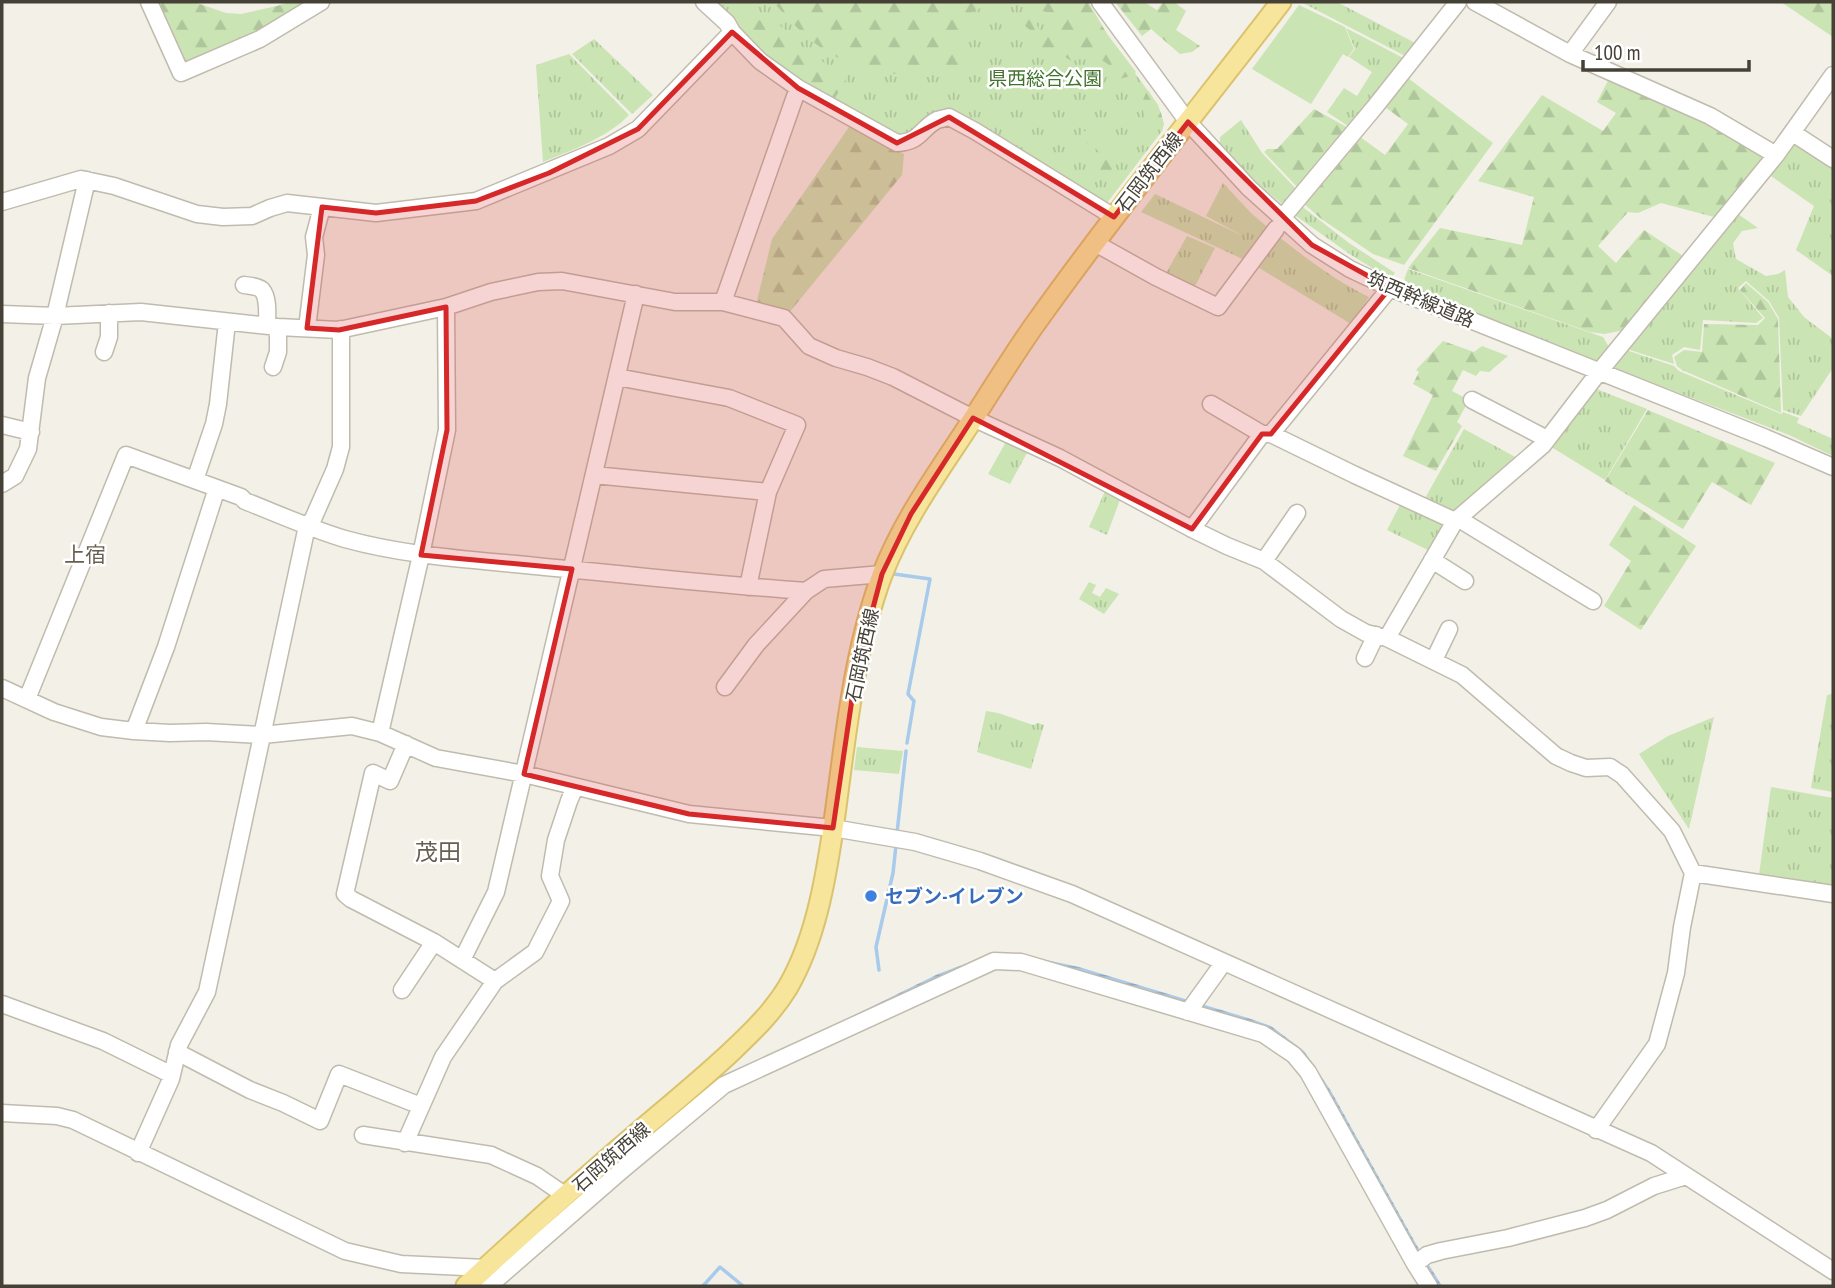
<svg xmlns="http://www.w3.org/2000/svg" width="1835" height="1288" font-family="'PT Sans Narrow','Noto Sans JP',sans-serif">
  <defs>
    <pattern id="grass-tufts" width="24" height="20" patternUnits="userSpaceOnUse" patternTransform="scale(1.75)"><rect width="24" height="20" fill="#cae4b3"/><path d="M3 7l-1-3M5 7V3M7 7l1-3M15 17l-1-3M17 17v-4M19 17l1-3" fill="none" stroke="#afc59b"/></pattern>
    <pattern id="forest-firs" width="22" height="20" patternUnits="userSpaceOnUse" patternTransform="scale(1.75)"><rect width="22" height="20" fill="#cae4b3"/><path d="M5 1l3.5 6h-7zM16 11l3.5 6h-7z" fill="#afc59b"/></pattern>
    <pattern id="water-rules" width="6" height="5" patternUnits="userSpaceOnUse" patternTransform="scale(1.75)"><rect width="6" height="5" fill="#a8caeb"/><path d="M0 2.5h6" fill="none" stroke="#8ba6bf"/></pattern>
  </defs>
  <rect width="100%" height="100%" fill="#f2f0e7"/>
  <path fill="url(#grass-tufts)" d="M710 2H1088L1107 34 1158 105 1164 124 1162 131 1107 203 955 114 913 136 898 138 802 81 738 33V26Z
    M1301 2H1337L1419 45 1409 58Z
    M1346 28 1407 60 1351 128 1327 112 1344 88 1357 96 1372 72 1349 57 1355 49Z
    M594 39 653 95 632 114 572 54Z
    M569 54 629 115C607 138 572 150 543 162L536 65Z
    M1241 120 1262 153 1298 191 1290 203 1282 204 1255 181 1220 143V137Z
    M1796 141 1833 164V276L1796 250 1814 206 1771 176Z
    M1223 183 1251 213 1272 231 1249 262 1141 212 1155 194 1245 237 1206 216Z
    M1300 205 1349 243 1395 273 1391 278 1382 274 1351 255 1296 216 1294 213Z
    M1738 214 1758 228 1742 231 1733 243 1736 259 1766 276 1778 274 1785 270 1788 297 1804 317 1833 339V368L1801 416 1783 410 1779 318 1769 301 1746 281 1738 288 1763 318 1756 323 1703 320 1700 350 1684 347 1672 355 1674 364 1627 349 1683 277 1715 244Z
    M1187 236 1215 248 1193 290 1165 275Z
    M1279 237C1307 259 1336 281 1369 297L1351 324 1256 266Z
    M1408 269 1603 337 1610 349 1599 364 1407 287C1402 281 1406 275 1408 269Z
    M1623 349 1674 366 1679 371 1781 414 1783 412 1799 418 1797 423 1833 439V456L1789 435 1616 369 1613 365Z
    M1594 388 1647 409 1605 480 1553 448 1552 440Z
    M1464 429 1519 459 1457 516 1424 500Z
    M1007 440 1028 451 1010 484 988 474Z
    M1106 489 1121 497 1107 535 1089 527Z
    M1401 503 1448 525 1432 552 1387 530Z
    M1089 582 1096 585 1092 593 1100 597 1106 588 1119 594 1104 614 1079 599Z
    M1833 694V792L1811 788 1827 695Z
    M986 711 998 713 1033 725 1038 723 1044 725 1031 769 977 752Z
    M1714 717 1689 829 1639 754 1668 736Z
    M857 747 903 751 899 774 854 770Z
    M1771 787 1833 798V888L1759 875Z"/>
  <path fill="url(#forest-firs)" d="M153 2H194L226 13 241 14 277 6 289 2H313L274 25 182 67Z
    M773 2H1004L1007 7C964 0 949 31 972 65 954 68 937 73 918 74 883 77 844 65 816 44 800 32 786 16 773 2Z
    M1020 2H1088L1107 34 1136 72 1131 76 1119 79C1107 57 1095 55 1072 61L1063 56 1059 59 1040 58 1034 33 1025 26 1022 13 1035 20 1042 38 1047 29 1066 23 1068 17C1060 11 1049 14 1039 10L1038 4 1024 5Z
    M1115 2H1144L1157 10 1163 2H1174L1186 11 1176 30 1200 46 1192 52 1180 54 1151 29 1142 36Z
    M1780 2H1833V37L1781 2Z
    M745 17 770 23 777 22C798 45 819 63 848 75L834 100 763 57 738 33 739 22Z
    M1404 75 1493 143 1404 265 1373 254 1320 218 1301 201 1356 134 1385 155 1408 124 1381 104Z
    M1610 77 1710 120 1767 159 1718 218 1661 203 1638 213 1628 212 1598 246 1616 263 1644 230 1683 256 1685 260 1628 329 1605 334 1590 332 1408 268 1440 228 1522 245 1534 197 1478 181 1542 95 1603 131 1616 113 1597 102Z
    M1148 90C1156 103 1166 115 1162 131 1146 122 1135 109 1148 90Z
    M1314 109 1352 130 1300 190 1264 152 1267 149H1277Z
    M849 127 904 154 902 175 788 314 756 305 772 239Z
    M1083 131 1093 132 1117 144 1115 166 1104 179H1096L1106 156 1080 138Z
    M1746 283 1768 302 1778 319 1781 413 1682 370 1677 366 1674 357 1684 350 1702 352 1704 324 1758 325 1765 318 1740 290Z
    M1443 341 1474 352 1482 346 1508 356 1489 372 1480 371 1476 376 1463 370 1452 391 1469 400 1457 422 1462 426 1436 471 1403 456 1433 395 1413 384 1419 372 1416 370Z
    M1648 410 1775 463 1751 505 1712 482 1683 529 1605 481Z
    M1634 505 1696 546 1641 630 1604 606 1631 561 1609 545Z"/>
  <path fill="#cae4b3" d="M1299 5 1345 27 1354 49 1348 57 1343 54 1311 104 1252 69Z"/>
  <path fill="url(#water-rules)" d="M1000 953H1014L1079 967 1248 1018 1271 1026 1304 1051 1331 1091 1416 1244 1442 1286H1439L1412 1246 1294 1047 1270 1030 1252 1023 1081 971 1023 957 857 1019 664 1127 662 1125 720 1077 814 1035 938 974 989 955Z"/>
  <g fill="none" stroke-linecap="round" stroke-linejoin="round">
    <path stroke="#a8caeb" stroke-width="3.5" d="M894 574 930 579 908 694 914 701 907 743
      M897 833 906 751
      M879 970 876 947 893 873 896 845
      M703 1286 720 1267 743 1286"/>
    <defs>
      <path id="minor" d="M149 2 181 73 260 39 321 2
        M704 2 727 23 732 32 760 61 798 88 897 143C921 142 920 129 937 120 941 119 945 118 949 117L975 131 1114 217
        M1100 2 1188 122 1249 188 1312 245 1350 269 1390 288 1766 438 1833 467
        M1475 2 1570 54 1710 116 1776 155
        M1570 54 1608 2
        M1793 133 1833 159
        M2 202 81 179 114 186 197 214 223 217 252 216 270 208 287 203 376 213 476 201 609 146 638 129 732 32
        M1282 218 1374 108 1458 2
        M1095 243 1156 277 1218 307 1276 229
        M244 285C250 286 258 286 262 290 269 298 267 316 267 326
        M723 302 798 88
        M2 314 55 316 141 312 278 327 339 330 446 307 491 292 538 282 562 281 675 302H723L784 318 809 346 836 358 867 367 893 377 973 418 1060 458 1192 529 1227 546 1264 561 1341 619 1366 633 1387 638 1462 675 1556 756 1571 763 1586 768 1610 767 1622 775 1672 831 1693 873 1682 927 1676 973 1657 1044 1596 1130
        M307 328 316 255 314 237 322 207
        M104 352 109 337V313
        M273 367 278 352V327
        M617 377 729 398 797 425 768 492 748 587
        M1472 400 1547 439
        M1211 404 1262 434
        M2 425 31 432
        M1271 434 1390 288
        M594 475 768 492
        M195 480 214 424 218 404 227 322
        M2 484 15 476 28 449 37 378 55 316 87 180
        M1459 519 1593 601
        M1192 529 1262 434H1271L1355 475 1455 521
        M1432 560 1465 581
        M1264 561 1297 513
        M1387 638 1455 521 1543 445 1599 372 1776 155 1833 75
        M1365 658 1376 635
        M1434 660 1449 629
        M725 687 756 645 806 591 824 579 882 574
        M2 688 54 712 101 727 134 731 170 733 206 732 262 735 352 726 380 733 436 758 524 774 689 814 833 828 915 842 980 861 1072 894 1651 1153 1833 1271
        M27 699 126 455 241 497 245 501C278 514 311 529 345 539 410 557 479 560 545 567 632 575 719 585 806 591
        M134 731 166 647 217 488
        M380 733 421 555 447 430 446 307
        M406 744 390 781 373 773 345 894 351 899 434 942 495 981
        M1693 873 1833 894
        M462 960 496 892 636 294
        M402 990 434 942
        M2 1004 103 1041 172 1075
        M1188 1012 1224 962
        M177 1052 250 1090 283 1103 320 1121 339 1074 421 1106
        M2 1113 57 1116 73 1120 345 1251 401 1264 485 1268
        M363 1135 491 1155 537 1176 566 1196
        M405 1143 443 1057 495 981 535 952 561 901 550 876 556 840 569 801 575 787
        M138 1153 171 1079 179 1045 207 992 307 526 313 519 335 469 341 447V329
        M1415 1264 1427 1255 1441 1251 1508 1238 1585 1218 1607 1210 1654 1186 1686 1176
        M489 1286 621 1171 724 1085 994 961 1021 962 1263 1034 1294 1055 1308 1072 1415 1264 1429 1286"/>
      <path id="major" d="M466 1286C523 1233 582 1180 642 1129 672 1104 702 1079 731 1052 752 1032 773 1012 788 987 815 940 825 883 833 829 845 745 852 656 882 575 904 518 940 470 973 419 993 388 1012 357 1033 327 1112 216 1198 110 1281 2"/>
    </defs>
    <use href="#minor" stroke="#c0bbad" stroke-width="19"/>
    <use href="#major" stroke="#dbc36d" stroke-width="23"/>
    <use href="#minor" stroke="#fff" stroke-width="16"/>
    <use href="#major" stroke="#f7e59c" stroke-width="19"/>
  </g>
  <path fill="#d62828" fill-opacity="0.2" stroke="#d62828" stroke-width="5" stroke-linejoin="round" d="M732 32 798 88 897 143 949 117 1114 217 1188 122 1312 245 1390 288 1271 434H1262L1192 529 973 418 911 514 882 574 856 672 833 828 689 814 524 774 572 569 421 555 447 430 446 307 339 330 307 328 322 207 376 213 476 201 549 173 638 129Z"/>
  <circle fill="#3f7fe0" stroke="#fff" stroke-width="2.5" cx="871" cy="896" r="7"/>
  <g text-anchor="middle" stroke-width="5" stroke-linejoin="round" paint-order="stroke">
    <g font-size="19" fill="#42732e" stroke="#fff">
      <text x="1045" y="85">県西総合公園</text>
    </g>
    <g font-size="19" fill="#454137" stroke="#fff">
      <text transform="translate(1149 172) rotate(-52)" y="7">石岡筑西線</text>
      <text transform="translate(1421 299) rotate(23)" y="7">筑西幹線道路</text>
      <text transform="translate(862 655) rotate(-78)" y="7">石岡筑西線</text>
      <text transform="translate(611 1157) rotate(-41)" y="7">石岡筑西線</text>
    </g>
    <g font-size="19" font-weight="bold" fill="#366cbe" stroke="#fff" text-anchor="start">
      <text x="885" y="903">セブン-イレブン</text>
    </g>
    <g font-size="21" fill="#675f4f" stroke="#fff">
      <text x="85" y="562">上宿</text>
    </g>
    <g font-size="23" fill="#675f4f" stroke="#fff">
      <text x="438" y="860">茂田</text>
    </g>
  </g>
  <rect width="1835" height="1288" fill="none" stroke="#454137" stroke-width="7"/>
  <path d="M1583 60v10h166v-10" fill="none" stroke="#454137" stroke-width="3.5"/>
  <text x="1594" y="60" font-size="21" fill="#454137" stroke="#ffffff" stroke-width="5" paint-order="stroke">100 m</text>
</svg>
